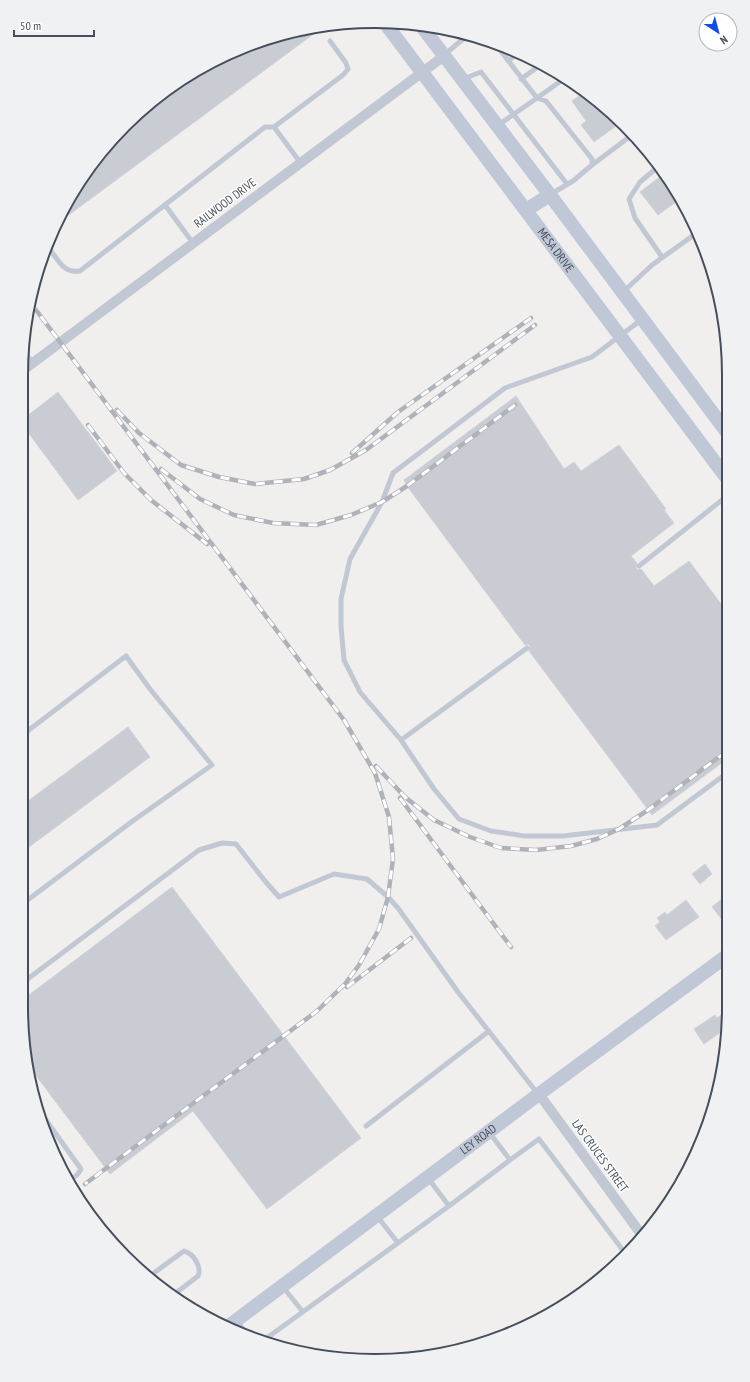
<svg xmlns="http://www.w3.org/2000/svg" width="750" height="1382" font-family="'PT Sans Narrow',sans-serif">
  <rect width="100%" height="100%" fill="#f1efee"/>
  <path fill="#caccd4" stroke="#d2d3da" d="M323 27 58 223 68 198 109 142 159 94 218 58 283 33Z
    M584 92 609 109 617 118 613 121 616 126 594 142 581 125 586 121 572 101Z
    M665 173 669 178 680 199 658 215 640 192Z
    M58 392 117 471 78 500 22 424V420Z
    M516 396 564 469 574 462 581 471 619 445 666 509 664 510 674 523 631 556 637 563 636 568 638 570 641 569 654 586 689 561 727 612V759L652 815 529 651 530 646 528 644 525 645 407 486 404 480Z
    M128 727 150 757 21 853V806Z
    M705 864 712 874 700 884 692 874Z
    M172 887 361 1138 267 1209 193 1111 110 1174 31 1069 21 1001Z
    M723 898 728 904V927L712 907Z
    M686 900 699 917 666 940 655 926 660 922 657 918 665 912 667 915Z
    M728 1010V1027L704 1044 694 1029 715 1015 717 1018Z"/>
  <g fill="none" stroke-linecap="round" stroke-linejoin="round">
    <path stroke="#c1c8d4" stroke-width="5" d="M499 44 497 46 537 98 565 78
      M444 55 468 35
      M508 61 518 53
      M463 79 481 72 567 184
      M521 79 542 64
      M497 126 537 98 546 101 592 159V165L573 181 551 194
      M274 127 343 75 348 69 346 63 330 41
      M592 165 632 135
      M659 166 640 182 629 199 635 218 662 257
      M165 205 193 243
      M48 247C58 259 63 274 80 271L265 127H274L300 162
      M623 292 652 265 698 232
      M641 320 592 357 505 388 393 473 382 502 350 559 341 599V626L344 660 360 692 401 740 434 789 459 819 491 831 525 836H563L657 825 727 773
      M22 349 33 363
      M639 566 727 496
      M401 740 527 648
      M21 905 134 820 212 765 150 689 126 656 21 736
      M21 984 199 850 222 843 236 844 265 881 279 897 334 874 367 879 388 897 398 908 458 992 538 1094
      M38 1109 81 1169 77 1175 71 1179
      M366 1126 489 1031
      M510 1160 539 1139 625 1253
      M428 1178 449 1206 510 1160 489 1132
      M377 1216 398 1243
      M151 1275 184 1251C194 1254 202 1267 198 1276L172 1296
      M283 1287 303 1312
      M237 1321 245 1332
      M264 1340 449 1206"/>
    <path stroke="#c1c8d4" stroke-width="10" d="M22 371 444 56
      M539 1094 641 1234"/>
    <g stroke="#c0c8d8" stroke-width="14">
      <path id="s1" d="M385 23 726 477"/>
      <path d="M420 24 550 195 726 431"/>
      <path d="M526 210 550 195"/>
      <path id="s2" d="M230 1325 539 1094 728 955"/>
    </g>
    <defs>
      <path id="rail" d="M30 302 344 720 375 773 389 817 393 859 388 897 379 929 359 965 345 984 317 1011 85 1184
        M117 410 139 433 181 465 219 477 255 484 304 479 330 470 366 450 535 325
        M88 425 124 473 151 500 207 544
        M352 453 398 412 531 318
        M161 469 200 499 234 515 273 523 316 525 351 515 382 502 407 486 515 405
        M376 766 405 797 434 820 470 837 501 848 536 850 571 846 597 839 619 829 648 810 727 751
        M400 798 511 947
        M347 987 411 938"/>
    </defs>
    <use href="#rail" stroke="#b0b2b9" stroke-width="4.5"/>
    <use href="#rail" stroke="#fff" stroke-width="3" stroke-dasharray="9" stroke-linecap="butt"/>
  </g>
  <g text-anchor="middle" stroke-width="3" stroke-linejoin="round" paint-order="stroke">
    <g font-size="12" fill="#464e5d" stroke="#fff">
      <text transform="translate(225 203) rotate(-37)" y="4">RAILWOOD DRIVE</text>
      <text dy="4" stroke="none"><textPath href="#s1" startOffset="284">MESA DRIVE</textPath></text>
      <text dy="4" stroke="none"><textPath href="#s2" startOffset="310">LEY ROAD</textPath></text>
      <text transform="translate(600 1156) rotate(54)" y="4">LAS CRUCES STREET</text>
    </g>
  </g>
  <path d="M0 0H750V1382H0ZM375 28H375A347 347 0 0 1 722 375V1007A347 347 0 0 1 375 1354H375A347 347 0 0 1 28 1007V375A347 347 0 0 1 375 28Z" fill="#f0f1f2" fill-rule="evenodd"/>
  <path fill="none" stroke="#464e5d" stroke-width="2" d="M375 28H375A347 347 0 0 1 722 375V1007A347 347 0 0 1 375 1354H375A347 347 0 0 1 28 1007V375A347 347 0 0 1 375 28Z"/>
  <g transform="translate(718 32) rotate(144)"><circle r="19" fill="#ffffff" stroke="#b5b8be"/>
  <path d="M0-3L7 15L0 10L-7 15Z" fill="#114ce9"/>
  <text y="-6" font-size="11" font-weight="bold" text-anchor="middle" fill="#464e5d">N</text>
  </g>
  <path d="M14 30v6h80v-6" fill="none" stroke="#464e5d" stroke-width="2"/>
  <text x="20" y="30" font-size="12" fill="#464e5d" stroke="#ffffff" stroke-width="3" paint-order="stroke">50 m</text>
</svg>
